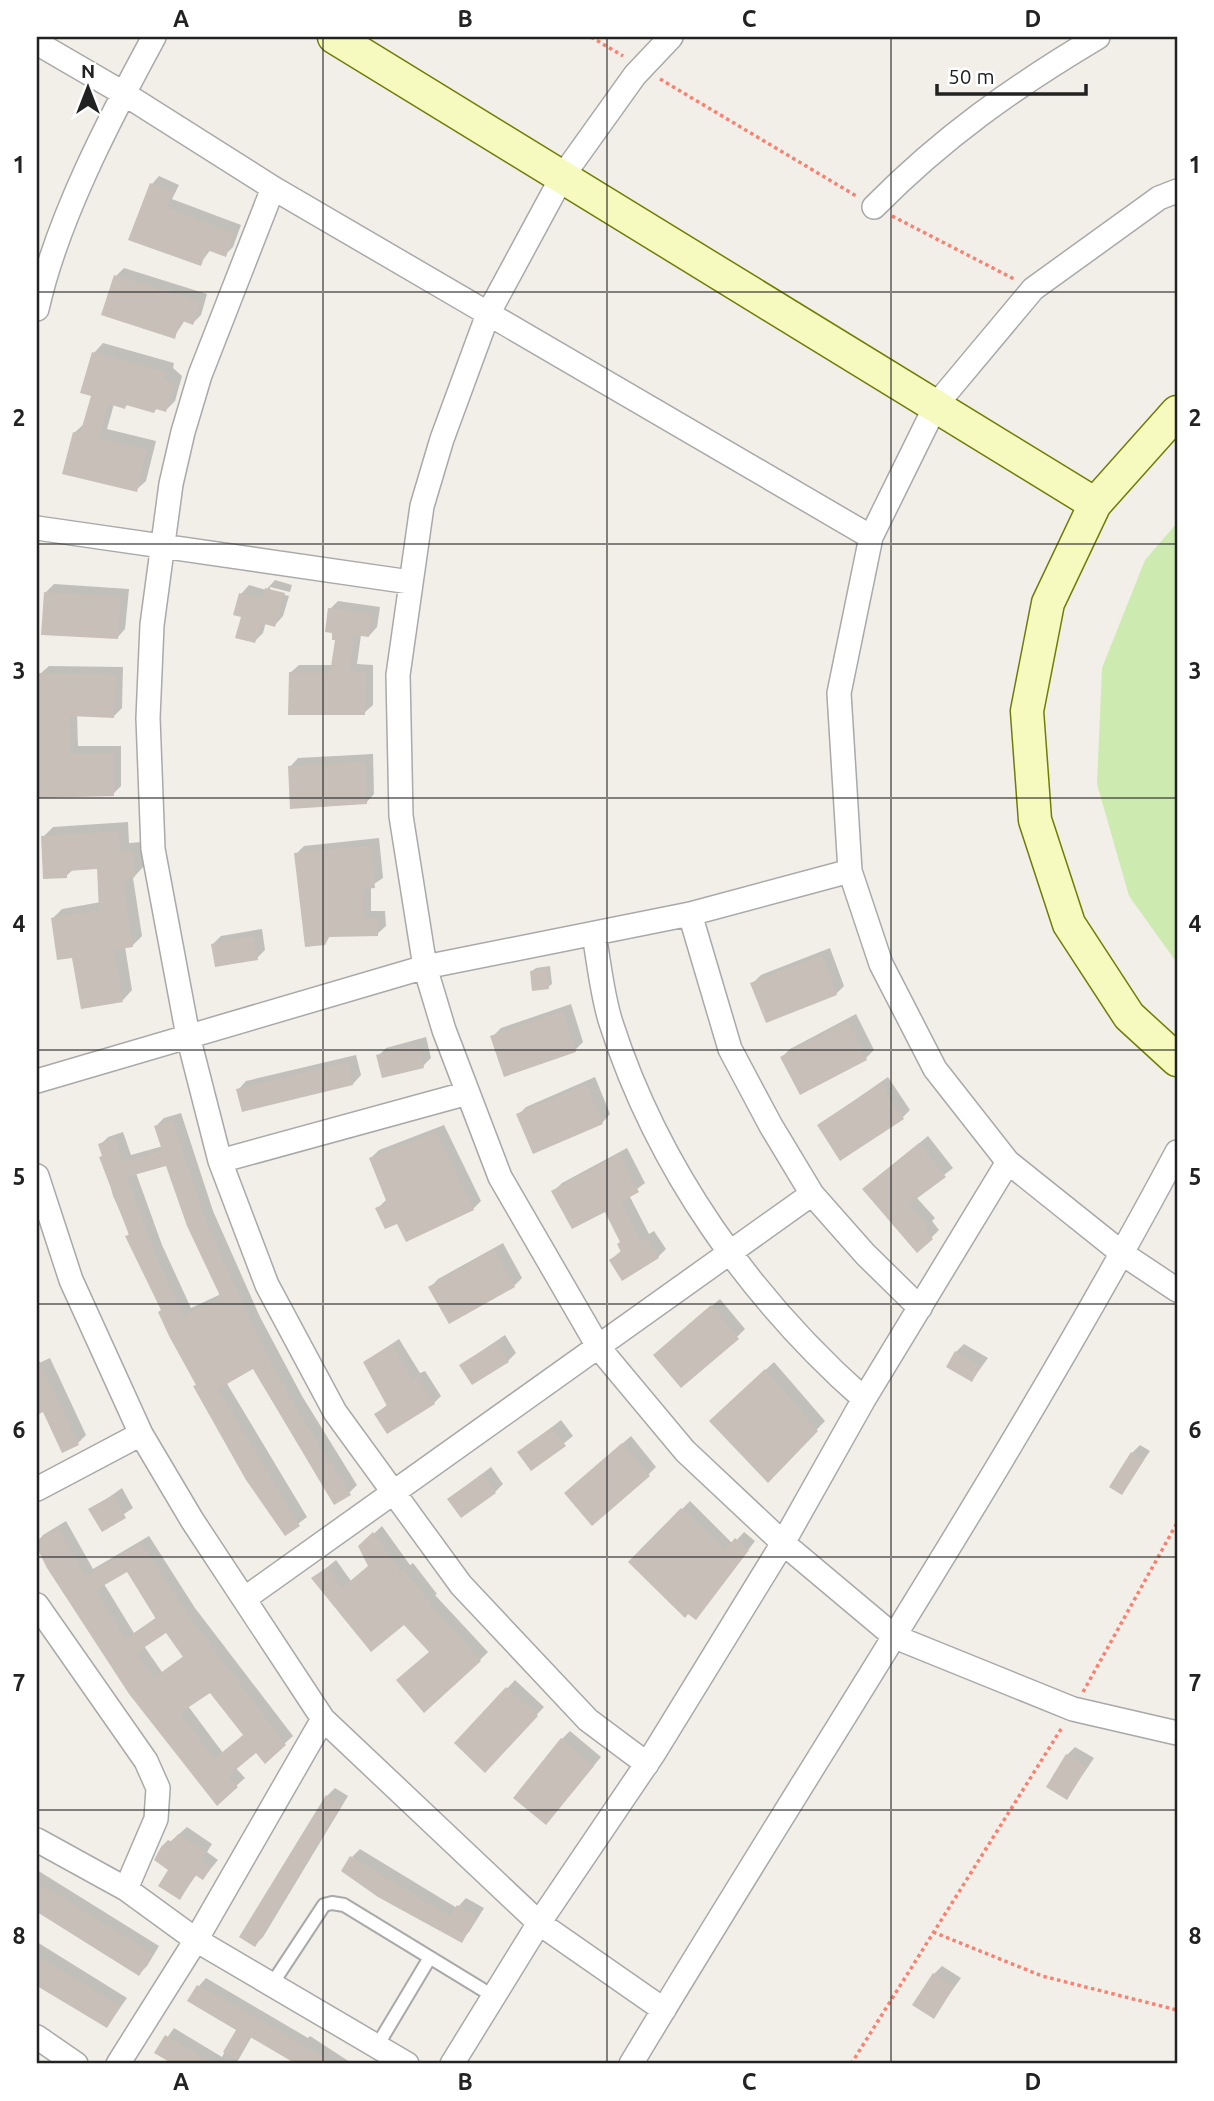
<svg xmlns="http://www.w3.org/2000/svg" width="1214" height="2101" font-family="Ubuntu,sans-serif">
  <rect width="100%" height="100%" fill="#f2efe9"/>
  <path fill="#cdebb0" d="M1177 523V963L1129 896 1097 784 1102 668 1145 560Z"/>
  <path fill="#0003" fill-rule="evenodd" d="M159 176 179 185 172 199 241 225 233 247 225 255 211 249 200 264 130 239 152 184Z
    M124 268 207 294 201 315 193 323 185 320 174 337 116 276Z
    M103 343 174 363 173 368 182 376 175 401 166 410 158 408 154 411 128 404 125 407 114 404 107 429 156 441 146 481 136 490 74 433 84 424 93 395 94 353Z
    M275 580 292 585 290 592 270 587V591L289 596 283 616 275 625 266 622 263 633 255 641 243 616 241 594 249 585 266 590Z
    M54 584 129 589 125 629 117 638 46 592Z
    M338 601 380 607 377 627 369 636 361 635 357 664 373 665V705L364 713 290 673 299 665H333L337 639 330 609Z
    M49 666 123 667 122 708 114 716 77 714 78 746H121V786L113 794 40 796V674Z
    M373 754 374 794 366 803 290 767 298 758Z
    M128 822 129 843 142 842 144 866 133 878 142 936 132 946 125 947 132 990 123 1000 73 956 52 919 62 909 101 902 99 867 74 869 66 876 43 837 53 827Z
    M379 838 383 878 371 886V911H385L386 926 377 934 331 935 324 943 296 854 304 846Z
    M262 929 265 950 257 958 213 944 221 936Z
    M830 948 844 986 836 994 753 983 761 975Z
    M550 966 552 984 548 987 532 971 536 968Z
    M571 1004 583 1042 575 1050 492 1037 501 1028Z
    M856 1014 874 1050 866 1058 782 1057 790 1049Z
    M426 1037 431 1058 423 1066 378 1056 386 1048Z
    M356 1055 361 1075 353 1084 238 1090 246 1081Z
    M595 1077 610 1114 602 1123 518 1115 526 1107Z
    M888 1077 910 1110 902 1118 819 1125Z
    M181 1113 213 1211 260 1317 302 1396 357 1485 349 1493 254 1367 226 1382 307 1517 285 1534 195 1387 197 1384 127 1236 130 1233 113 1196 100 1145 108 1137 123 1132 131 1155 163 1146 156 1126 164 1118ZM167 1164 221 1294 191 1308 162 1245 136 1173Z
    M444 1125 481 1201 473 1209 407 1240 398 1221 378 1208 387 1199 371 1158 379 1150Z
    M928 1136 953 1168 916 1197 935 1218 932 1221 939 1230 931 1238 864 1189Z
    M627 1148 645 1183 629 1195 649 1234 654 1231 666 1249 658 1257 611 1260 622 1250V1241L605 1209 554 1191 562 1183Z
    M503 1243 522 1278 514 1286 430 1288 438 1279Z
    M720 1299 745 1329 737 1337 664 1347Z
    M505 1335 516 1353 508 1361 461 1365Z
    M399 1339 420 1373 425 1371 441 1396 434 1403 376 1414 388 1404 365 1362Z
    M964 1344 988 1358 972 1380 956 1352Z
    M50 1358 86 1435 78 1443 43 1409 37 1413V1364Z
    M774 1362 825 1421 768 1480 719 1413Z
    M561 1420 573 1436 532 1469 520 1452Z
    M631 1436 656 1467 648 1475 575 1485Z
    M1140 1445 1150 1451 1122 1493 1132 1453Z
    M491 1467 503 1484 495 1492 449 1499Z
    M122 1488 133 1508 102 1529 91 1510Z
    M690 1501 733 1544 744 1532 755 1541 696 1618 630 1562Z
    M66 1521 93 1569 149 1536 195 1608 293 1736 265 1761 256 1750 235 1767 245 1778 217 1803 61 1589 37 1544 43 1535ZM127 1570 157 1617 134 1633 104 1584ZM166 1631 184 1656 162 1672 144 1646ZM210 1691 244 1735 223 1753 188 1706Z
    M382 1526 410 1565 413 1563 437 1594 435 1595 488 1652 480 1660 430 1651 405 1623 314 1578 336 1560 351 1581 370 1566 360 1547Z
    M515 1680 544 1707 493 1762 457 1743Z
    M570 1731 601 1757 546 1823 562 1739Z
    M1075 1747 1094 1758 1067 1798V1755Z
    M335 1788 348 1796 263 1937 255 1945 241 1936 327 1796Z
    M187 1827 212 1844 207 1852 218 1860 203 1878 197 1874 180 1898 163 1848Z
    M360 1849 457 1908 466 1898 484 1908 469 1932 461 1940 352 1857Z
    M37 1870 159 1946 147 1966 139 1974 37 1911Z
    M37 1942 127 1998 107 2026 37 1983Z
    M942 1966 961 1978 933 2017 934 1974Z
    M206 1978 308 2038 310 2036 353 2064H299L252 2036 236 2064H177L157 2052 174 2028 222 2057 238 2029 199 1986Z"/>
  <path fill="#c7bfb8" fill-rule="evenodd" d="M150 183 173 192 166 207 234 233 226 257 207 250 201 266 128 240Z
    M114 275 201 302 193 325 180 320 175 339 101 315Z
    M92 352 166 372 164 378 174 386 166 412 156 409 154 413 126 405 125 409 109 404 98 438 147 450 137 492 62 474 73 432 80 434 91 396 80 393Z
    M265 588 285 593 275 627 261 623 255 643 235 638 241 617 233 615 239 593 262 599Z
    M44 592 121 597 118 639 41 635Z
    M328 608 372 614 369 637 354 635 350 672H366L365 715H288L289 672 330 673 335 640H332V633L325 632Z
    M39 673 116 675 114 718 69 716 70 754 113 753 114 796 38 798Z
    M365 762 367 804 290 809 288 766Z
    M119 831 120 852 133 851 135 877 126 878 124 888 133 947 114 950 123 1002 81 1009 72 958 57 960 51 918 99 910 97 869 67 871V878L43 879 41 836Z
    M371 845 375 888 363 889V919L378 918V936L329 937 325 945 305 947 294 853Z
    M254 936 258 960 215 967 211 944Z
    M822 955 837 995 766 1023 750 983Z
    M547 969 549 989 532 991 530 971Z
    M563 1011 576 1052 504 1077 490 1036Z
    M848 1021 867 1060 800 1095 780 1057Z
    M418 1044 424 1068 382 1078 376 1055Z
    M348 1062 353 1085 242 1112 236 1089Z
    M881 1083 904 1119 840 1161 817 1125Z
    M587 1084 603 1124 533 1154 516 1114Z
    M173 1120 205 1219 252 1325 294 1405 351 1495 334 1505 253 1369 218 1389 300 1526 285 1536 246 1480 193 1386 196 1385 169 1336 158 1312 161 1310 125 1236 129 1235 99 1157 102 1156 98 1144 115 1138 123 1162 162 1150 154 1126ZM166 1166 187 1226 221 1298 183 1315 155 1254 127 1177Z
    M436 1132 474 1210 406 1242 397 1224 385 1229 375 1208 387 1203 369 1158Z
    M919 1143 946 1177 908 1205 928 1227 925 1230 933 1239 917 1253 862 1189Z
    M619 1154 639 1192 621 1202 641 1241 646 1237 659 1258 622 1281 609 1260 621 1252 617 1244 620 1242 605 1212 572 1229 551 1191Z
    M494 1249 515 1287 449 1324 428 1287Z
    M711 1305 739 1339 681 1388 653 1355Z
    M496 1342 509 1362 472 1385 459 1365Z
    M392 1344 412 1379 417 1376 435 1404 387 1434 374 1414 387 1406 363 1362Z
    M955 1351 981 1366 972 1382 946 1367Z
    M37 1356 79 1445 62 1453 43 1412 37 1415Z
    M765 1369 818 1431 768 1483 709 1421Z
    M552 1427 566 1446 531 1471 517 1452Z
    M622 1443 650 1476 592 1526 564 1493Z
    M1131 1452 1144 1460 1122 1495 1109 1487Z
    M482 1474 496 1493 461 1518 447 1499Z
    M113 1495 126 1518 102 1532 88 1509Z
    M681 1508 724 1551 735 1538 749 1550 696 1620 688 1614 685 1618 628 1562Z
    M58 1528 85 1576 141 1543 188 1615 286 1745 265 1764 256 1753 228 1776 238 1787 217 1806 129 1694 47 1568 37 1548V1540ZM127 1572 156 1619 125 1639 96 1590ZM166 1633 183 1657 154 1678 136 1653ZM210 1693 243 1735 214 1759 180 1713Z
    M373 1532 401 1572 404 1570 430 1603 429 1605 481 1661 424 1713 396 1680 429 1652 404 1625 371 1652 311 1578 328 1567 342 1588 368 1566 358 1546Z
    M506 1687 538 1716 485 1773 454 1743Z
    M561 1738 594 1766 546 1825 513 1798Z
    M1066 1754 1087 1767 1067 1800 1046 1787Z
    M326 1795 341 1805 255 1947 239 1937Z
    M178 1834 206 1853 200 1861 211 1868 203 1880 195 1875 180 1900 158 1886 168 1870 154 1860 161 1847 168 1840 172 1842Z
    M350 1856 450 1916 457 1905 477 1916 462 1943 378 1897 341 1871Z
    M44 1886 153 1954 139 1976 37 1912V1898Z
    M37 1956 121 2006 107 2028 37 1986Z
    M933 1973 954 1987 934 2019 912 2005Z
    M197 1985 236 2006 335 2064H296L250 2037 236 2060 223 2052 236 2030 187 2001Z
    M165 2035 215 2064H173L154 2053Z"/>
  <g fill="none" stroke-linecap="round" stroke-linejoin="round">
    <defs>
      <path id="lane" d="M272 1984 324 1905 332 1903 344 1905 493 1996
        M377 2046 429 1959"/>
      <path id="street" d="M671 37 635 75 562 177 488 314 442 439 422 506 398 675 401 816 425 967 444 1030 500 1177 599 1348 685 1451 783 1543 895 1637 1073 1709 1177 1733
        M37 43 123 93 273 188 871 537
        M273 188 200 375 183 432 171 484 152 625 148 718 153 849 188 1036 220 1161 267 1285 335 1412 461 1585 588 1720 647 1764
        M1177 191 1159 198 1033 289 936 405 871 537 839 693 850 871 881 964 935 1069 1008 1162 1123 1254 1177 1290
        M874 207C943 137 1014 87 1098 37
        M37 309C57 219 110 118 154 37
        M37 528 410 582
        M690 914 730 1049 771 1126 812 1194 865 1254 920 1308
        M594 934C599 963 602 995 611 1023 658 1169 750 1298 864 1399
        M37 1081 425 967 690 914 850 871
        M220 1161 468 1093
        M37 1176 71 1280 141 1434 192 1520 323 1719 539 1923 664 2010
        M37 1489 141 1434
        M244 1599 812 1194
        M37 1605 146 1761 158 1788 156 1819 126 1889
        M37 1840 126 1889 196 1940 407 2064
        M37 2037 76 2064
        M118 2064 196 1940 323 1719
        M452 2064 539 1923 654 1753 783 1543 864 1399 1008 1162
        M631 2064C813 1760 1010 1465 1177 1152"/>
      <path id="secondary" d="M334 37 1095 504
        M1177 412 1095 504 1048 603 1027 711 1035 820 1069 924 1129 1016 1177 1060"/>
    </defs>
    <use href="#lane" stroke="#a9a9a9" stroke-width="16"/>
    <use href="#street" stroke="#a9a9a9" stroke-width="26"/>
    <use href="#secondary" stroke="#707d05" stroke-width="35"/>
    <path stroke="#fa8072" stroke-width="3.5" stroke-dasharray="3.5 3.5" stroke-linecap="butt" d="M591 37 623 56
      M660 79 858 197
      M892 216 1016 280
      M1083 1692 1177 1523
      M933 1932 1042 1976 1177 2010
      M851 2064 1063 1726"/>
    <use href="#lane" stroke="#fff" stroke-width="12"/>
    <use href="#street" stroke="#fff" stroke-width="23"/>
    <use href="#secondary" stroke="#f7fabf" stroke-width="32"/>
  </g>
  <path fill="none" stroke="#222" stroke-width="2" stroke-opacity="0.55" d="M323 37V2064M607 37V2064M891 37V2064M37 292H1177M37 544H1177M37 798H1177M37 1050H1177M37 1304H1177M37 1557H1177M37 1810H1177"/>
  <rect width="1214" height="2101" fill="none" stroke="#ffffff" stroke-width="77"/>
  <g transform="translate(88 88)" stroke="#ffffff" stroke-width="5" paint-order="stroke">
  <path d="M0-5L12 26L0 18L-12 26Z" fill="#222222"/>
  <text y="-10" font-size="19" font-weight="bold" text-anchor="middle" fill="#222222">N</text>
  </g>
  <path d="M937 84v10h149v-10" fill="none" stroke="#222222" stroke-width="3.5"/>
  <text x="948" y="84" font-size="21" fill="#222222" stroke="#ffffff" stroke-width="5" paint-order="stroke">50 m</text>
  <rect x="38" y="38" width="1138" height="2024" fill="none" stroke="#222" stroke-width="2.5"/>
  <g font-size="23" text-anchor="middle" font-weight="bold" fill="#222">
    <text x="181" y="27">A</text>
    <text x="465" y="27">B</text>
    <text x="749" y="27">C</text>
    <text x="1033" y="27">D</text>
    <text x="19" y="173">1</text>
    <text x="1195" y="173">1</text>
    <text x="19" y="426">2</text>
    <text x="1195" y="426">2</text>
    <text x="19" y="679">3</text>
    <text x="1195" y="679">3</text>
    <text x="19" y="932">4</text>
    <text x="1195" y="932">4</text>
    <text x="19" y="1185">5</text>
    <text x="1195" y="1185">5</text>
    <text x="19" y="1438">6</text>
    <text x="1195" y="1438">6</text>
    <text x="19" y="1691">7</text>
    <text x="1195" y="1691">7</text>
    <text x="19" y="1944">8</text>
    <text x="1195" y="1944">8</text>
    <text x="181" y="2090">A</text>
    <text x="465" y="2090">B</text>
    <text x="749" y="2090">C</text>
    <text x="1033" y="2090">D</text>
  </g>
</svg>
